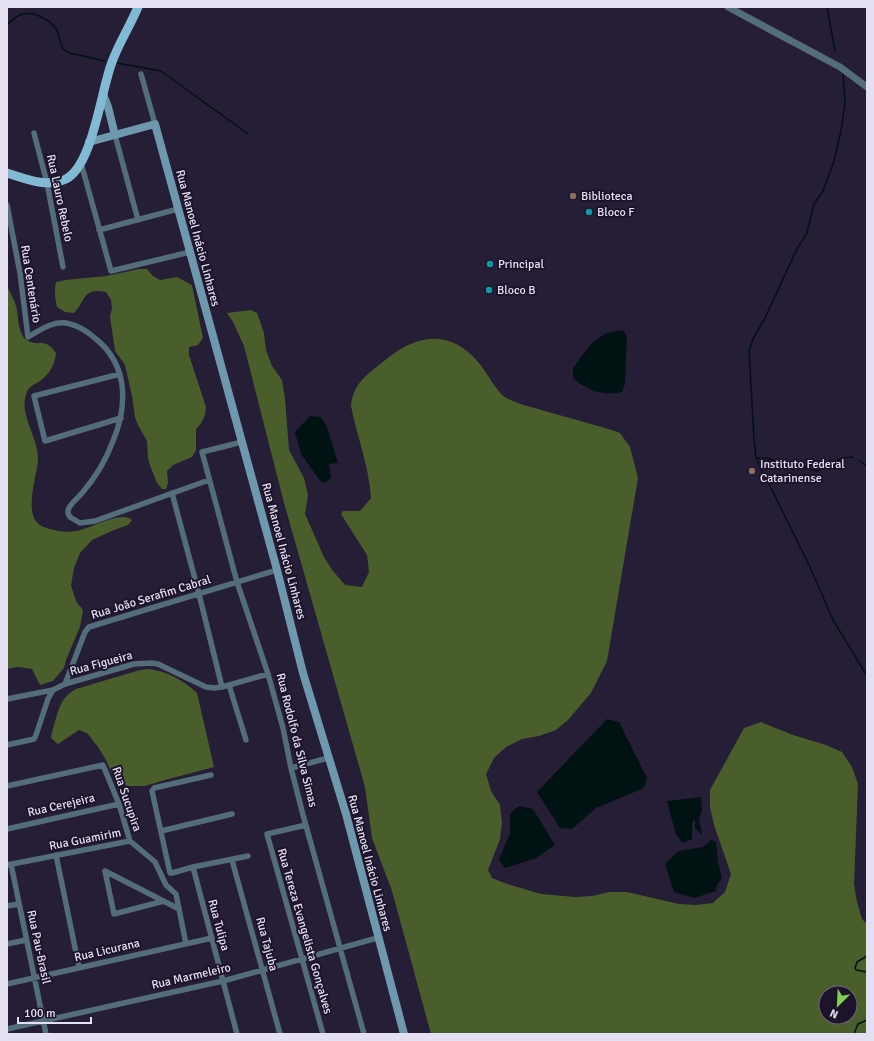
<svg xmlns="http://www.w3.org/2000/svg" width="874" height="1041" font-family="Signika,sans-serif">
  <rect width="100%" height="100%" fill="#261d36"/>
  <path fill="#495e2a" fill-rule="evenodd" d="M139 269H147L153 276 160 280 177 277 192 285 203 338 198 345 189 347V355L206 407C205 417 203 422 196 429V450L192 457 173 465 167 471 168 483 166 489H162L157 483 151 468 148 459 147 441 138 425 135 417 132 396 125 365 115 351 110 317 112 308 111 300 106 292C83 287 86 300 74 313L65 312 57 307C55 298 54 291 56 282L65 280 106 276Z
    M7 286C10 292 14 299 16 306 19 315 17 334 27 340 38 348 44 336 56 353 55 364 50 374 40 381 34 385 28 386 26 395 19 416 39 438 38 460 37 477 21 519 44 527 54 531 66 533 77 531 90 529 121 510 132 520L128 525 114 530 92 540 80 553 74 568 71 585 76 601 83 610 80 627 66 660 64 668 53 681 40 685 32 669 18 667 7 669Z
    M251 310 257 313 264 333 266 350 272 366 282 380 285 398 289 450 304 478 308 495 305 514 324 557 333 571 345 585 362 587 369 572 367 555 341 514 343 511H360L371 498C369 466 357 437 351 406 353 383 368 374 384 361 416 334 450 328 479 363 486 371 497 392 505 397 516 404 532 407 545 411 567 417 590 424 612 430L620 433 630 447 638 478 607 661 591 693 568 720 556 730 539 736 522 739 506 747 494 758 486 774 491 791 500 805 502 822 500 839 488 870 492 878 507 884 541 894 575 897 592 896 609 892H627L679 904 696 905 713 903 725 892 731 874 714 825 710 807V790L744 728 761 722 793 735 826 745 842 752 852 767 858 784 854 884 857 902 862 919 867 924V1034H431L392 891 372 838 365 787 284 503 244 346 233 322 227 313ZM826 993H850V1017H826Z
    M148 669C167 671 183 680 197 693L214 767 165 780 145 786H128L120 783 113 776 106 760 98 747 87 733 79 730 58 744 51 738C53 728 58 707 64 699 68 694 72 691 76 689L140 670Z"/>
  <path fill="#001212" d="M623 330 627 337 626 354 625 384 622 392C604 396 587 391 573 378V369L578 361 591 344 606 333Z
    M310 416 321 417 327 427 338 463 329 464 331 478 326 482H321L301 454 295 432Z
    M607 719 619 722 647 778 644 788 596 808 572 829 560 828 537 792Z
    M701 797 702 811 699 818 702 835 695 828V819L692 823V839L683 843 676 835 667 801Z
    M519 806 533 809 555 845 534 859 505 868 499 859 510 834V814Z
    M711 840 716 842 718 862 722 878 717 885 716 891 694 898 674 892 665 864 679 851 703 847Z"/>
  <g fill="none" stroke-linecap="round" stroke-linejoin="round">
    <path stroke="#001212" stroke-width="1.5" d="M827 7 835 51
      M7 25C11 21 17 15 23 14 34 12 50 19 56 29 60 35 59 44 64 50L70 53 105 61
      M117 63 161 71 248 134
      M756 458H766L817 471 842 458 853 457
      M860 461 867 466
      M762 471 756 458 754 439 749 350 754 337 764 320 797 249 807 233 814 204 823 191 834 161 841 131 845 103 843 74
      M767 480 810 567 833 620 867 676
      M867 956 857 962 855 968 856 970 867 972
      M854 1034 858 1024 867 1020"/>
    <path stroke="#536e7a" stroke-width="5.5" d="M141 74 155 124
      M34 133 47 183 63 267
      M115 135 138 220
      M81 163 111 271 190 252
      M7 205 20 273 28 337C40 330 55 319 70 324 80 326 88 332 96 339 128 365 128 405 113 441 106 460 96 477 82 493 78 498 72 502 69 508 67 512 68 514 70 517L80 523 95 521 209 480
      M99 230 178 209
      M120 374 34 396 45 441 121 418
      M242 442 202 452 237 582 268 674 283 728 291 768 303 815 364 1034
      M172 493 199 594 222 687
      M65 684 85 632 89 627 277 570
      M229 685 246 740
      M7 699 53 690 65 684 134 664 151 663 158 664 206 687 214 688 222 687 268 674
      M7 745 34 739 36 735 48 699 53 690
      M291 768 328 758
      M211 775 154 788 152 791 170 873H172L193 867 248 856
      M7 786 103 765 119 804 130 841
      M306 825 267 834 323 1034
      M7 829 119 804
      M161 831 232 814
      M56 855 79 967
      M232 860 280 1034
      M11 864 46 1034
      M7 865 130 841 148 856 155 862 166 885 176 894 179 909
      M193 867 237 1034
      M105 871 179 909 186 944
      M105 871 114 914 164 901
      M7 906 19 904
      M7 944 26 940
      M7 984 212 938
      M7 1029 223 981 377 938"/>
    <path stroke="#536e7a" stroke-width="7" d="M728 7 840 67 867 87"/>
    <path stroke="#6e98ad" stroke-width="8" d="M103 94 108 107 115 135
      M89 142 155 124 277 570 303 673 346 814 404 1034"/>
    <path stroke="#82bad4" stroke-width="9" d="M7 173C26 179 47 188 66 179 93 165 101 90 112 62 119 43 130 26 138 7"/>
  </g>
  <g fill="#8d6e63" stroke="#1d142c" stroke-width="1.5">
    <circle cx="573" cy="196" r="4"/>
    <circle cx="752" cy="471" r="4"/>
  </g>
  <g fill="#0f9aa8" stroke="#1d142c" stroke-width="1.5">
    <circle cx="589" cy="212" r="4"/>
    <circle cx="490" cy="264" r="4"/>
    <circle cx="489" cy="290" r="4"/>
  </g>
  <g text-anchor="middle" stroke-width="4" stroke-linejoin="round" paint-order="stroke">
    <g font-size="12" fill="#e5e0f1" stroke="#1d142c" text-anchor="start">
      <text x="581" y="200">Biblioteca</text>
      <text x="597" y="216">Bloco F</text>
      <text x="498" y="268">Principal</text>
      <text x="497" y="294">Bloco B</text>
      <text x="760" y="468">Instituto Federal<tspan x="760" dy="14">Catarinense</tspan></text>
    </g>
    <g font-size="12" fill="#e5e0f1" stroke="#1d142c">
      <text transform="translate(60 198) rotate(78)" y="4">Rua Lauro Rebelo</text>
      <text transform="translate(198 238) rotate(75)" y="4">Rua Manoel Inácio Linhares</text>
      <text transform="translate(31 284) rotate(81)" y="4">Rua Centenário</text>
      <text transform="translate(284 551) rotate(75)" y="4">Rua Manoel Inácio Linhares</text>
      <text transform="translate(151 597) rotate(-17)" y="4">Rua João Serafim Cabral</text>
      <text transform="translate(101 663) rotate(-15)" y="4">Rua Figueira</text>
      <text transform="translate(297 740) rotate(76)" y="4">Rua Rodolfo da Silva Simas</text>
      <text transform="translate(127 799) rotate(71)" y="4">Rua Sucupira</text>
      <text transform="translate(61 805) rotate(-13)" y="4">Rua Cerejeira</text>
      <text transform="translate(85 839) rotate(-11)" y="4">Rua Guamirim</text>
      <text transform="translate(370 863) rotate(75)" y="4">Rua Manoel Inácio Linhares</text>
      <text transform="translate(219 925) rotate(75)" y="4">Rua Tulipa</text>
      <text transform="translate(305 931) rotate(74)" y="4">Rua Tereza Evangelista Gonçalves</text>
      <text transform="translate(267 944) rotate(75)" y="4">Rua Tajuba</text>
      <text transform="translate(39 947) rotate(78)" y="4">Rua Pau-Brasil</text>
      <text transform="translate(107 950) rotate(-13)" y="4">Rua Licurana</text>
      <text transform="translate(191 976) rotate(-13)" y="4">Rua Marmeleiro</text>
    </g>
  </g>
  <rect width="874" height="1041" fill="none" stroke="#e5e0f1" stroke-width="16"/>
  <g transform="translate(838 1005) rotate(204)"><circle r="19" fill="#1d142c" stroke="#6d667b"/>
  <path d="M0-3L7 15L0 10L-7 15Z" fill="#81d050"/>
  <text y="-6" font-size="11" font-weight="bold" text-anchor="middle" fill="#e5e0f1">N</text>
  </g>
  <path d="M18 1017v6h73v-6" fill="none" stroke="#e5e0f1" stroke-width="2"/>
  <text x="24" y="1017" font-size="12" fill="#e5e0f1" stroke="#1d142c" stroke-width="3" paint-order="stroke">100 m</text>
</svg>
